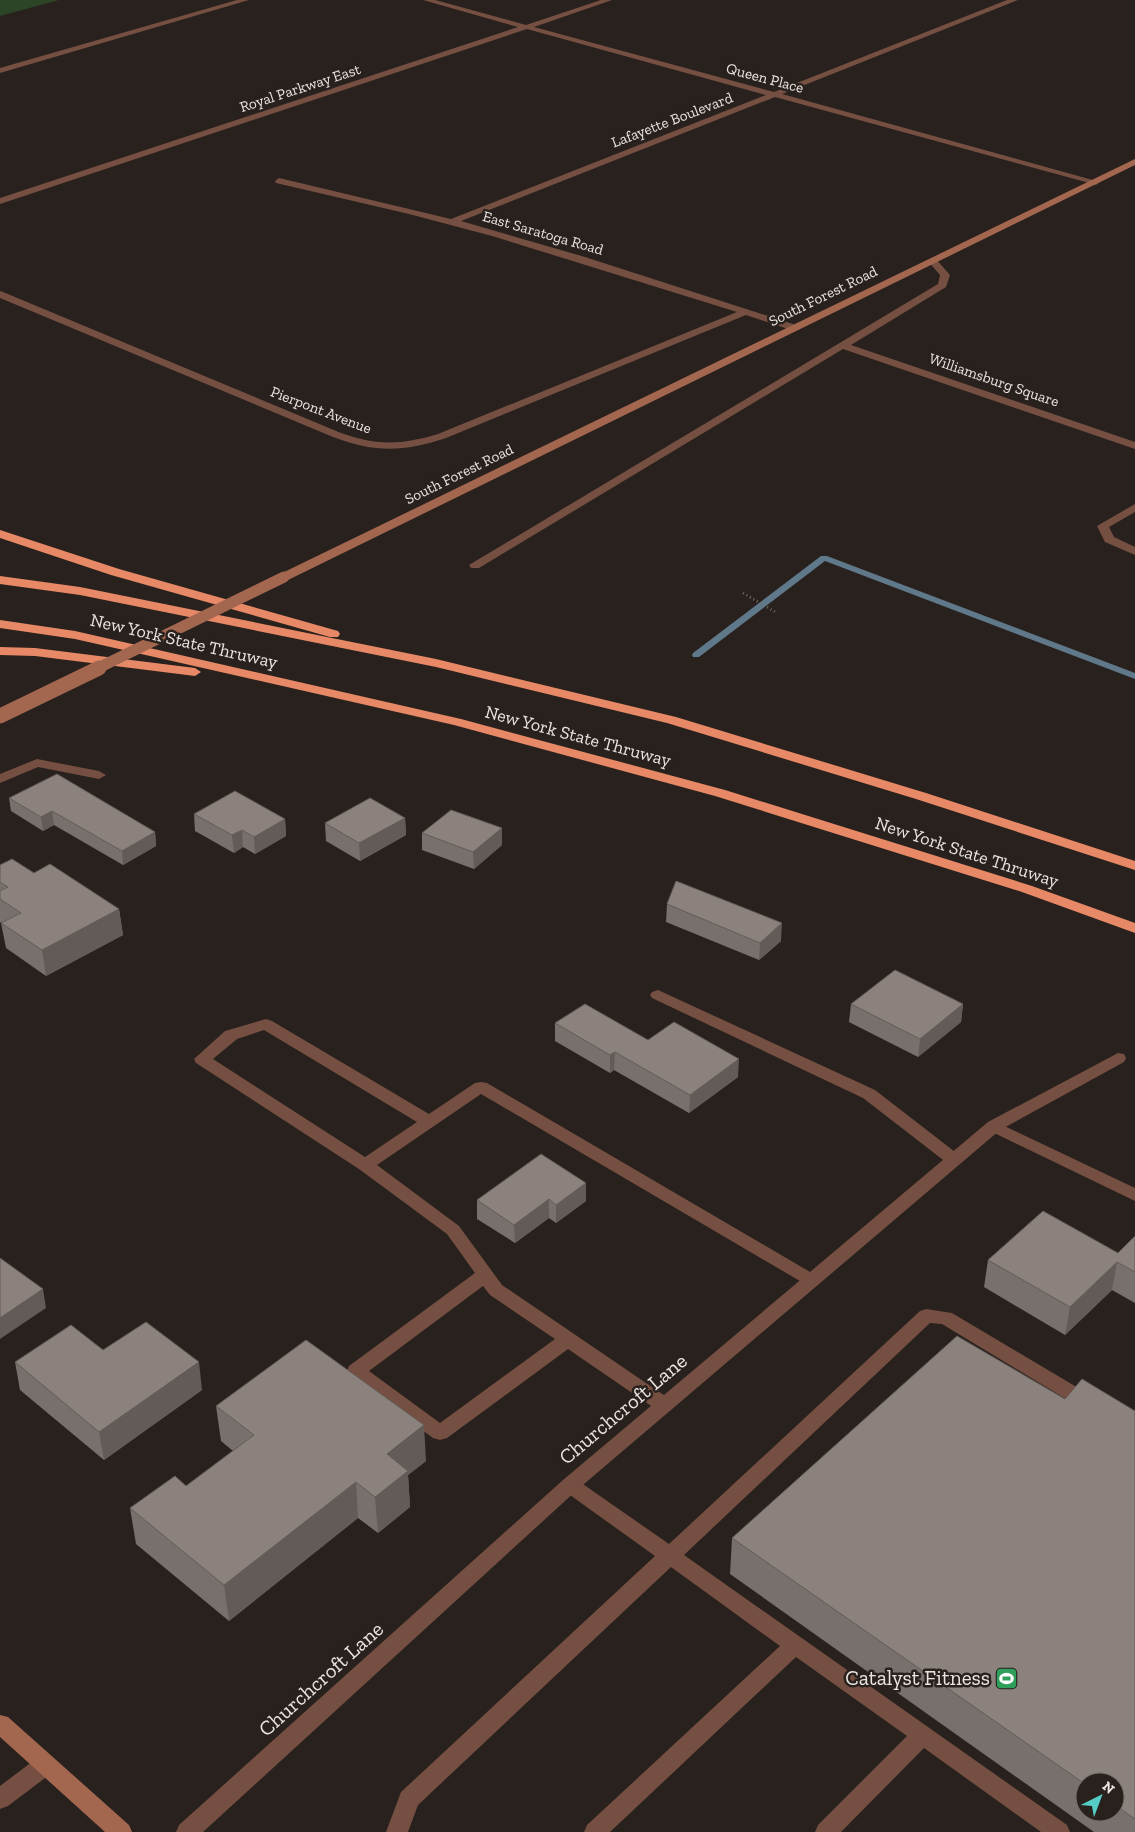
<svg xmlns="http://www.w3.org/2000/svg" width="1135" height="1832" font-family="'Zilla Slab',serif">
  <rect width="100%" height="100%" fill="#29211d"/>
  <path fill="#2c4527" d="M0 0H59L0 16Z"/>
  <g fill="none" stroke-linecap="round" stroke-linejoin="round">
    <path fill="#5f788a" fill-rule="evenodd" d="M821 556H827L1135 673V679L825 561 699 657H693L692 655 693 653Z"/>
    <path stroke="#78716e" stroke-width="2.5" stroke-dasharray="1 3" stroke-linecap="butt" d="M743 593 777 613"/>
    <path fill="#754f41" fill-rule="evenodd" d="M658 990 875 1090 959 1155 962 1159 959 1163 953 1165 947 1163 863 1098 652 998 650 995 652 992Z
      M266 1019 272 1021 429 1114 475 1083 481 1082 487 1083 817 1276 820 1280 817 1284 811 1286 805 1284 481 1094 377 1165 459 1226 502 1285 671 1400 674 1405 671 1410 664 1412 657 1410 568 1349 447 1438 440 1440 433 1438 349 1376 347 1371 349 1366 475 1273 447 1234 359 1169 196 1063 194 1059 225 1031ZM264 1030 417 1122 365 1157 213 1059 237 1039ZM483 1286 490 1295 555 1339 440 1423 369 1371Z
      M994 1121 1135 1188V1201L988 1130 986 1126 988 1122Z
      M926 1309 952 1313 1095 1398 1098 1403 1095 1408 1088 1410 1081 1408 942 1324 930 1323 684 1555 1067 1825 1070 1832H1041L924 1748 841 1832H815L818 1825 907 1736 796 1657 610 1832H584L587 1825 780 1646 671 1567 418 1805 408 1832H386L401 1792 655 1556 563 1490 560 1485 563 1480 570 1477 577 1480 669 1544 920 1311Z
      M45 1756 53 1758 56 1765 53 1772 8 1806 0 1809V1786L37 1758Z"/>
    <path fill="#754f41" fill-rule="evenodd" d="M237 0H249L0 73V68Z
      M423 0H435L526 25 601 0H612L534 27 774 92 1007 0H1018L782 94 1100 182 1096 185 1093 184 775 97 461 221 585 257 799 326V330H791L746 315 446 438C403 452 376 453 333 437L0 298V291L3 292 341 433C378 446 401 445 438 434L737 312 492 236 409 214 276 183 275 181 279 178 451 219 766 95 527 29 0 204V198L518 27Z
      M933 258 936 259 950 275 946 287 851 345 1135 442V449L843 349 479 568H471L469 565 938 284 940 275 928 261Z
      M1135 504V512L1109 527 1114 537 1135 547V555L1105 542 1097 526Z
      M37 759 99 771 106 775 99 779 38 767 0 783V774Z
      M1118 1053 1124 1054 1126 1058 1124 1062 1000 1130 577 1490 203 1832H176L179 1825 563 1480 988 1122Z"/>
    <path fill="#a36750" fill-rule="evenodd" d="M1135 159V165L288 580H280L278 577 280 574Z
      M0 1715 8 1717 129 1825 132 1832H105L0 1737Z"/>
    <path fill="#e78966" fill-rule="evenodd" d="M0 530 119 569 338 631 340 634 338 637H330L111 575 0 538Z
      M0 576 80 587 436 659 676 717 926 793 1135 861V870L916 799 667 723 436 667 80 595 0 584Z
      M0 620 75 631 461 719 725 790 1032 886 1135 923V933L1022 892 715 796 454 725 75 639 0 628Z
      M0 647 35 648 195 668 201 672 195 676 35 656 0 655Z"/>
    <path stroke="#a36750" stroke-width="11" d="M96 669 284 577"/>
    <path stroke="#a36750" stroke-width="15" d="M0 716 99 668"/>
  </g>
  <path fill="#78706c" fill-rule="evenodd" d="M9 798 155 832 156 846 123 865 54 825 43 831 11 811Z
    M194 814 285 819 286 836 255 854 243 847 234 853 195 831Z
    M405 818 406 835 360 861 326 841 325 823Z
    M422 833 502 845 474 869 422 850Z
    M0 865 34 873 119 909 123 935 46 976 6 948 1 923 0 922Z
    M667 904 781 941 759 960 666 922Z
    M851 1004H963L961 1022 918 1057 849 1022Z
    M555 1023 648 1040 738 1077 689 1113 614 1070 610 1073 555 1041Z
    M586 1183V1201L556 1223 549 1218 515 1243 477 1219V1200Z
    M1135 1236V1303L1112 1290 1065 1335 984 1287 988 1260 1118 1253Z
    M15 1362 202 1390 104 1460 20 1390Z
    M1065 1399 1135 1411V1832H1094L730 1574 732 1538ZM1085 1782H1115V1812H1085Z
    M216 1406 426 1461 408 1475 410 1507 378 1533 358 1518 229 1621 136 1544 130 1508 186 1486 233 1451 221 1441Z"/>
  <path fill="#625b58" d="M52 811 54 825 43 831 41 817Z
    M405 818 406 835 360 861 359 843Z
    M285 819 286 836 255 854 254 837Z
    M502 828V845L474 869 473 852Z
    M242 830 243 847 234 853 232 835Z
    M155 832 156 846 123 865 122 851Z
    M119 909 123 935 46 976 42 950Z
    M782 923 781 941 759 960 760 943Z
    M963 1004 961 1022 918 1057 920 1039Z
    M615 1052 614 1070 610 1073V1055Z
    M739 1059 738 1077 689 1113 690 1095Z
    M586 1183V1201L556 1223V1205Z
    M549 1199V1218L515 1243 514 1225Z
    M1117 1262 1112 1290 1065 1335 1070 1307Z
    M43 1289 46 1308 0 1339V1318Z
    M199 1362 202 1390 104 1460 99 1432Z
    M424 1425 426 1461 408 1475 410 1507 378 1533 375 1497 387 1454Z
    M356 1482 358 1518 229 1621 224 1585Z"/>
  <path fill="#8c827d" stroke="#625b58" d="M57 774 155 832 122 851 52 811 41 817 9 798Z
    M235 791 285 819 254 837 242 830 232 835 194 814Z
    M370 798 405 818 359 843 325 823Z
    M451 810 502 828 473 852 422 833Z
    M12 859 34 873 50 864 119 909 42 950 1 923 21 913 0 899V891L8 887 0 882V865Z
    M676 881 782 923 760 943 667 904Z
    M895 970 963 1004 920 1039 851 1004Z
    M585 1004 648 1040 674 1022 739 1059 690 1095 615 1052 610 1055 555 1023Z
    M541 1154 586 1183 556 1205 549 1199 514 1225 477 1200Z
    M1043 1211 1118 1253 1135 1236V1272L1117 1262 1070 1307 988 1260Z
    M0 1258 43 1289 0 1318Z
    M146 1322 199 1362 99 1432 15 1362 71 1325 103 1350Z
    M957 1336 1065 1399 1082 1379 1135 1411V1819L1115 1805V1782H1085V1784L732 1538Z
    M306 1340 424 1425 387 1454 408 1471 375 1497 356 1482 224 1585 130 1508 175 1476 186 1486 254 1435 216 1406Z"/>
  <defs>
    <symbol id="stadium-square" viewBox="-11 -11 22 22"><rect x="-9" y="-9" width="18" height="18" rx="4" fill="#2e9e5b" stroke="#29211d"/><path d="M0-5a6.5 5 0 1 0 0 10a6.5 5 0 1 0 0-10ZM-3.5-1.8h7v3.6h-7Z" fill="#fff"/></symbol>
  </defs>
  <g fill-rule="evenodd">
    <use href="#stadium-square" x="994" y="1666" width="25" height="25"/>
  </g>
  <g text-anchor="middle" stroke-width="5" stroke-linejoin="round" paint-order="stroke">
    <g font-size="15" fill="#eae5e2" stroke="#29211d">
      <text transform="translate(765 78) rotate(15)" y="5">Queen Place</text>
      <text transform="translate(300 88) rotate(-18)" y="5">Royal Parkway East</text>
      <text transform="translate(672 120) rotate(-21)" y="5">Lafayette Boulevard</text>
      <text transform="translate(543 233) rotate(16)" y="5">East Saratoga Road</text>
      <text transform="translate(823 296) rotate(-26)" y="5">South Forest Road</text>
      <text transform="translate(994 380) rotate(19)" y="5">Williamsburg Square</text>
      <text transform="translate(321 410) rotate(21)" y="5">Pierpont Avenue</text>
      <text transform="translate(459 474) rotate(-26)" y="5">South Forest Road</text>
    </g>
    <g font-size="18" fill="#eae5e2" stroke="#29211d">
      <text transform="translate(184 641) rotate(13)" y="6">New York State Thruway</text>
      <text transform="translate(578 736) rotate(15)" y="6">New York State Thruway</text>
      <text transform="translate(967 852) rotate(18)" y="6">New York State Thruway</text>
    </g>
    <g font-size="21" fill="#eae5e2" stroke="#29211d">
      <text transform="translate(623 1409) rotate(-40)" y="7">Churchcroft Lane</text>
      <text transform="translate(321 1679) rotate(-42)" y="7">Churchcroft Lane</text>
    </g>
    <g font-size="21" fill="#eae5e2" stroke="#29211d" text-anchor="end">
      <text x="990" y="1685">Catalyst Fitness</text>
    </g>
  </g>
  <g transform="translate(1100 1797) rotate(42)"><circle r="24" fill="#29211d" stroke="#766f6c"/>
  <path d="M0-4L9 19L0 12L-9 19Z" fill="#55cdc6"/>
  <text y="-8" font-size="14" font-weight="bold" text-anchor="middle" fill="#eae5e2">N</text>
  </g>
</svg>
